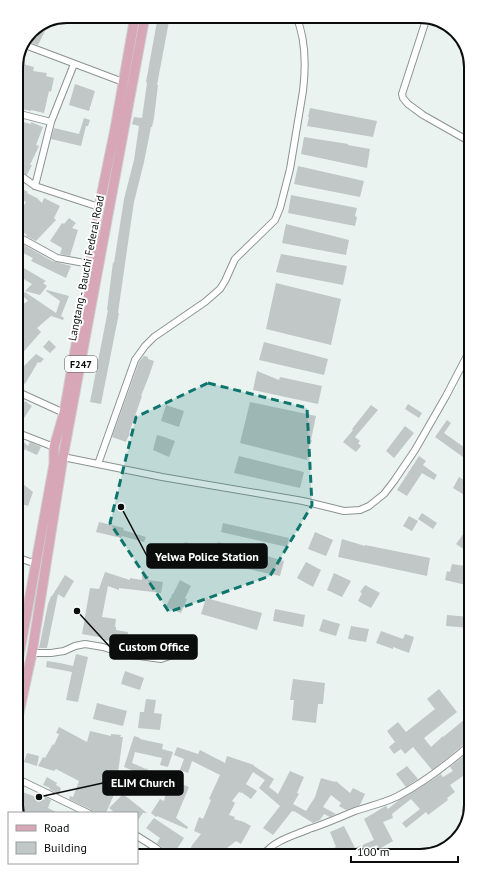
<svg xmlns="http://www.w3.org/2000/svg" width="487" height="872" font-family="'PT Sans',sans-serif">
  <rect width="100%" height="100%" fill="#ebf3f1"/>
  <path fill="#c0c7c6" d="M158 16H170L157 85H158L154 118 152 127H151L144 162 134 202 131 222 118 313H119L101 404 90 402 108 310H107L113 262 114 263 124 199 134 160 139 126 132 124 134 117 142 118 147 83 146 82Z
    M49 23 38 45 27 41 29 36 34 38 39 28Z
    M23 64 34 67 33 71 47 73 46 76 54 78 51 92 49 91 44 113 31 110V111L16 108V70L22 71Z
    M75 84 95 91 89 111 69 105Z
    M310 108 377 121 373 137 307 126 309 117H308Z
    M84 118 90 120 88 126H86L81 146 51 139 54 128 79 134Z
    M16 120 31 124V122L43 127 36 145 39 146 30 165H32L27 175 22 172 17 171V164L20 156 17 155Z
    M304 137 348 144V145L370 149 367 168 301 154Z
    M298 166 364 181 360 197 294 184Z
    M17 187H19L28 192 27 193 37 198 42 203 44 198 60 206 54 218 56 220 36 241 26 236 27 235 17 228V215L21 211H20L26 202 17 197Z
    M291 195 357 208 355 216 357 217 355 226 288 213Z
    M69 218 76 223 72 228 78 230 70 256 60 254 62 248 50 241 62 223 64 224Z
    M286 224 349 240 346 255 282 243Z
    M19 242 52 261 71 266 66 278 31 261 33 258 17 250V244Z
    M281 254 347 266 343 285 276 272Z
    M17 264 46 281 43 283 47 286 40 295 25 291 32 284 17 275Z
    M276 283 341 299 331 345 266 329Z
    M47 290 69 296 61 316 64 318 63 320 51 316 37 328 41 332 18 358 17 308 28 301 22 295 25 292 56 313 60 301 46 291Z
    M49 340 56 347 50 353 43 347Z
    M264 342 328 359 324 375 259 360Z
    M36 354 44 359 40 363 38 362 25 384 21 381 18 386V372Z
    M144 356 148 357V359L154 361 149 376 141 396H142L129 433H130L126 442 112 437 139 362Z
    M257 371 279 380 280 377 322 386 318 404 253 390Z
    M25 401 32 406 18 427V406L20 408Z
    M250 402 316 416 311 440H312L308 450H309L307 460 240 443Z
    M408 404 422 413 419 418 405 409Z
    M166 405 184 411 179 427 161 421Z
    M371 405 378 410 355 437 360 441 358 443 361 446 356 452 343 442 353 430 352 429Z
    M447 420 451 423 444 433 468 450 463 457 435 437Z
    M405 426 414 433 394 458 386 451Z
    M157 435 164 437 175 441 169 457 153 450Z
    M18 438 21 439 28 446 30 442 41 447 37 455 26 450 27 448 18 456Z
    M239 456 304 472 300 488 234 473Z
    M419 456 426 461 423 465 437 475 434 480 422 473 407 496 397 490Z
    M459 477 469 483V498L453 488Z
    M18 480 33 492 28 506 22 504 18 511Z
    M422 513 437 523 433 529 418 519Z
    M409 516 418 521 412 531 403 526Z
    M99 522 124 528 123 530 146 537 144 542 122 536 121 538 96 532Z
    M223 523 289 538 287 547 221 532Z
    M469 526 470 544 465 550 456 544Z
    M315 532 333 540 326 556 308 549Z
    M342 539 365 546V545L430 558 427 576 338 557Z
    M185 542 200 548 197 557 181 552Z
    M218 542 284 561 280 576 215 562 217 552 216 551Z
    M306 562 321 570 313 587 297 578Z
    M452 564 465 566 463 575 470 576V586L445 580 447 571 450 572Z
    M105 572 130 580V578L142 580V575L149 576 148 580 163 582 161 593 119 588V590L108 586 102 617 116 619 115 627H116V630L128 632 126 644 120 643V642L104 640V638L82 634 90 588 99 589Z
    M334 573 351 581 342 597 327 590Z
    M65 575 74 581 64 598 58 594 47 648H39L48 604 51 596H52Z
    M180 580 191 586 185 598 187 599 181 613 166 607 170 598H171L172 594H173Z
    M365 585 380 593 371 608 358 601 362 593 360 592Z
    M206 598 262 613 257 630 201 614Z
    M275 609 305 615 303 627 273 621Z
    M447 615 470 617V628L446 626Z
    M323 619 340 624 336 636 319 631Z
    M351 626 369 629 366 642 348 639Z
    M381 631 403 639 405 634 414 637 409 653 393 647V649L376 643Z
    M76 654 88 657 78 702 66 700 72 672 46 667 47 661 60 663 73 666Z
    M125 671 144 678 140 690 121 684Z
    M293 679 325 683 323 704H318L316 723 292 720 294 700H290Z
    M439 689 457 712 424 738 431 747 443 736V737L470 715 471 738 451 755 432 770 413 747 405 754 401 749 394 754 389 747 395 742 387 731 398 722 406 732 435 709 427 699Z
    M146 699 156 700 154 713 162 714 160 730 138 728 140 712H144Z
    M97 703 127 711 123 726 93 719Z
    M59 727 87 742 90 731 111 736V734L121 735 120 737H123L118 772 122 773 120 779 116 777 111 784 116 788V790L106 813H92L90 809 69 799 70 796 73 797 79 781 56 769 54 771 38 766 43 757 45 758 53 744 54 745 59 734 56 733Z
    M134 736 140 738V739L163 744 162 749 173 752 168 767 160 765 162 758 135 752 132 763 146 769 148 768 141 785 139 784 134 790 130 786 141 774 124 767Z
    M177 747 198 754 200 750 225 763 227 756 254 765V766L274 779 269 787 278 794 290 771 304 777 297 793 299 794 293 804 306 811 315 797 321 778 335 782 336 781 350 793 353 788 365 794 360 805 346 810 339 806 341 803 331 795 323 807 336 814 330 817 324 814 320 820 313 823 294 811V812L292 811 273 835 263 828 280 806 259 788 265 780 253 772 246 784 257 791 251 799 241 792V793L239 792 232 801 235 803 229 815 235 817 234 819 244 822 251 826 241 844 236 841 222 852 223 854 188 855 192 845 201 834 194 831 199 817 203 819 211 800 209 799 220 775 192 761 188 773 180 770 184 759 174 755Z
    M471 750V762L466 765 471 770V779L466 774 450 785 455 792 447 798 448 800 428 815 426 812 406 828 402 823 420 809 411 799 392 814 393 818 383 822 393 841 379 849 377 845 359 853H324L336 847 330 832 344 826 355 848 374 840 364 819 384 807 386 806 388 809 399 800 420 788 441 774 443 777 453 771 450 767Z
    M27 753 39 756 37 766 24 762Z
    M407 766 418 779 406 787 396 774Z
    M47 777 57 783 56 785 61 788 59 794 49 789 50 788 43 785Z
    M169 780 177 781V782L189 787 176 818 188 827 187 829 157 816 156 817 151 813 160 799 164 801Z
    M20 791 44 800 45 797 51 800 48 808 58 813H24V812H20Z
    M123 794 147 813H143L137 821V813H115L109 808Z
    M154 818 184 838 173 855H168L167 852 157 843 160 838 146 828Z"/>
  <g fill="none" stroke-linecap="round" stroke-linejoin="round">
    <defs>
      <path id="street" d="M427 17 402 94 403 98 408 104 423 115 467 140
        M25 45 123 82
        M16 113 51 122
        M17 175 21 176 35 186 99 207
        M17 183 21 176
        M35 186 51 122 74 64
        M17 236 57 258 90 264
        M18 392 64 413
        M18 433 54 447
        M63 457 162 477 303 501 344 511 360 510 369 506 384 494 394 481 415 450 446 396 469 352
        M98 464 135 360 145 346 154 337 205 302 220 289 225 281 235 259 275 220 280 208 290 169 303 91C306 66 306 39 296 16
        M19 558 36 564
        M32 653H51L64 651 75 646 85 644 103 647 125 654 161 659 181 652
        M20 780 88 813
        M137 836 156 848 164 855
        M264 854C275 840 293 836 309 829 325 824 340 817 355 811 369 806 385 803 398 796 425 782 449 763 471 744"/>
      <path id="primary" d="M19 656 54 464V447L64 413 89 271 99 207 115 129 135 16
        M19 713 32 653 63 457 145 16"/>
    </defs>
    <use href="#street" stroke="#8c9392" stroke-width="8"/>
    <use href="#primary" stroke="#cecfcf" stroke-width="11"/>
    <use href="#street" stroke="#fff" stroke-width="6"/>
    <use href="#primary" stroke="#d7a7b7" stroke-width="9"/>
  </g>
  <path fill="#0f766e" fill-opacity="0.2" stroke="#0f766e" stroke-width="3" stroke-dasharray="8 5" stroke-linejoin="round" d="M208 383 307 408 312 505 270 576 169 612 110 523 136 417Z"/>
  <g text-anchor="middle" stroke-width="4" stroke-linejoin="round" paint-order="stroke">
    <rect fill="#fff" stroke="#545656" stroke-width="1" x="65" y="356" width="32" height="16" rx="3"/>
    <g font-size="10" font-weight="bold" fill="#0b0d0d">
      <text x="81" y="368">F247</text>
    </g>
    <g font-size="11" fill="#0b0d0d" stroke="#fff">
      <text transform="translate(86 268) rotate(-79)" y="4">Langtang - Bauchi Federal Road</text>
    </g>
  </g>
  <path d="M0 0H487V872H0ZM67 23H420A44 44 0 0 1 464 67V805A44 44 0 0 1 420 849H67A44 44 0 0 1 23 805V67A44 44 0 0 1 67 23Z" fill="#fff" fill-rule="evenodd"/>
  <path fill="none" stroke="#0b0d0d" stroke-width="2" d="M67 23H420A44 44 0 0 1 464 67V805A44 44 0 0 1 420 849H67A44 44 0 0 1 23 805V67A44 44 0 0 1 67 23Z"/>
  <path fill="none" stroke="#0b0d0d" stroke-width="1.5" d="M121 507L147 556M77 611L110 647M39 797L103 783"/>
  <g fill="#0b0d0d" stroke="#fff" stroke-width="1.5">
    <circle cx="121" cy="507" r="4"/>
    <circle cx="77" cy="611" r="4"/>
    <circle cx="39" cy="797" r="4"/>
  </g>
  <g fill="#0b0d0d" stroke="#0b0d0d" stroke-width="1.5">
    <rect x="147" y="544" width="120" height="24" rx="4"/>
    <rect x="110" y="635" width="87" height="24" rx="4"/>
    <rect x="103" y="771" width="80" height="24" rx="4"/>
  </g>
  <g font-size="12" text-anchor="middle" font-weight="bold" fill="#fff">
    <text x="207" y="561">Yelwa Police Station</text>
    <text x="154" y="651">Custom Office</text>
    <text x="143" y="787">ELIM Church</text>
  </g>
  <rect x="8" y="812" width="130" height="52" fill="#ffffff" stroke="#9d9e9e"/>
  <rect x="16" y="825" width="20" height="6" fill="#d7a7b7" stroke="#9d9e9e"/>
  <text x="44" y="832" font-size="12" fill="#0b0d0d">Road</text>
  <rect x="16" y="842" width="20" height="12" fill="#c0c7c6" stroke="#9d9e9e"/>
  <text x="44" y="852" font-size="12" fill="#0b0d0d">Building</text>
  <path d="M351 856v6h107v-6" fill="none" stroke="#0b0d0d" stroke-width="2"/>
  <text x="357" y="856" font-size="12" fill="#0b0d0d" stroke="#ffffff" stroke-width="3" paint-order="stroke">100 m</text>
</svg>
